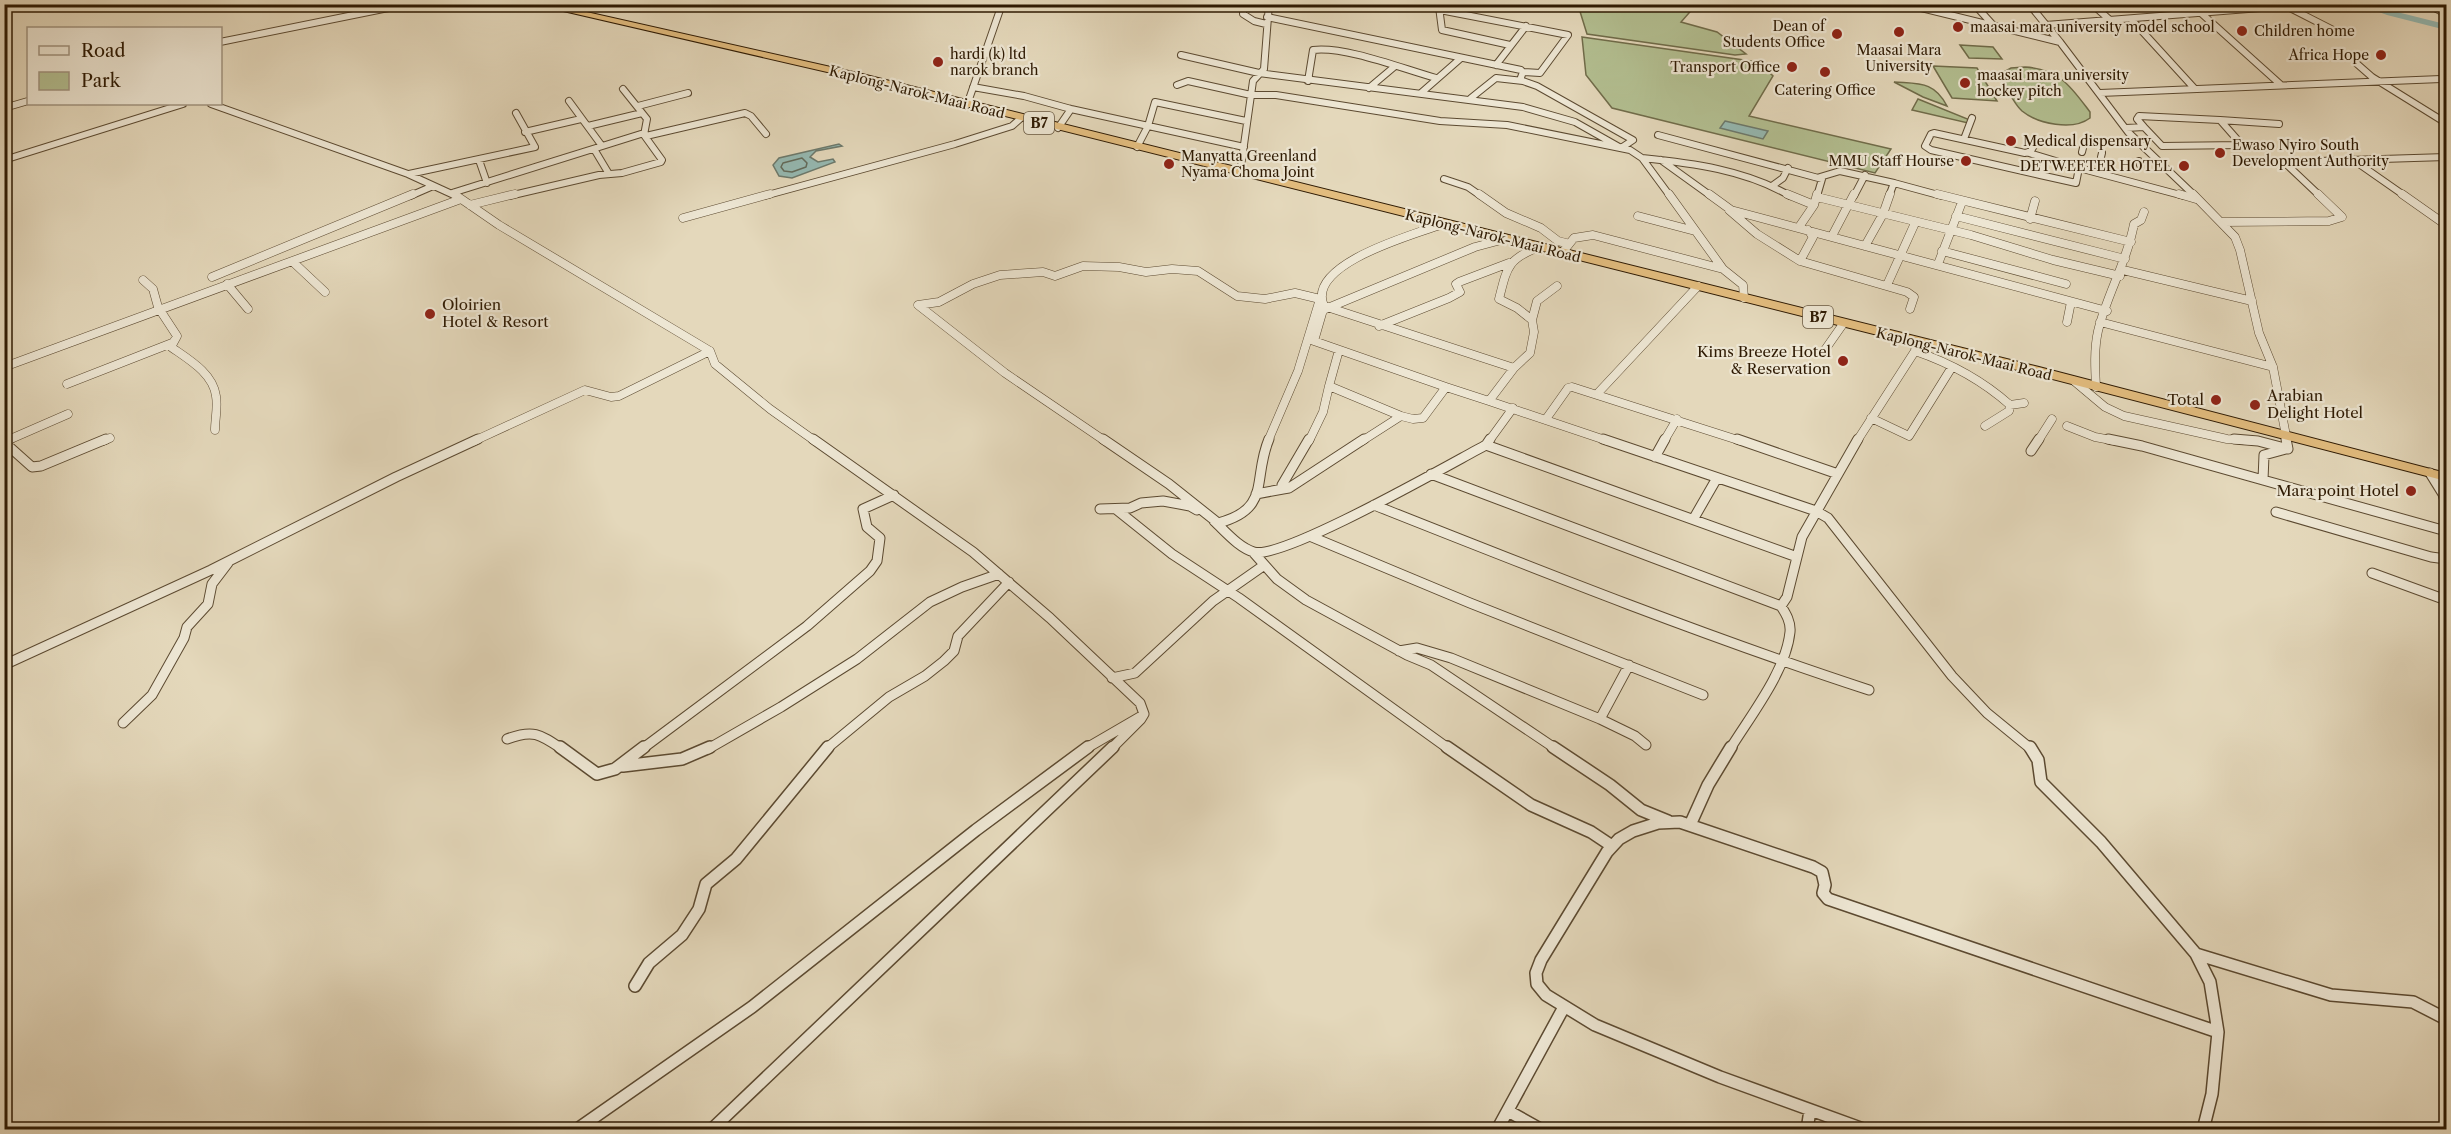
<svg xmlns="http://www.w3.org/2000/svg" width="2451" height="1134" font-family="'Libre Caslon Text',serif">
  <rect width="100%" height="100%" fill="#e4d8bb"/>
  <filter id="stains"><feTurbulence type="fractalNoise" baseFrequency=".00333" numOctaves="4"/><feColorMatrix values="0 0 0 0 .2 0 0 0 0 .09 0 0 0 0 .02 0 0 0 .5 -.17"/></filter>
  <radialGradient id="worn" r=".72"><stop offset=".6" stop-color="#630" stop-opacity="0"/><stop offset="1" stop-color="#630" stop-opacity=".3"/></radialGradient>
  <path fill="#b3bf91" stroke="#706c4a" stroke-width="1.5" d="M1578 5H1696L1681 22 1717 32 1746 54 1735 55 1587 34Z
    M1582 37 1758 62 1773 76 1749 116 1891 149 1875 173 1612 108 1586 75Z
    M1960 45 1993 47 2002 59 1969 58Z
    M1933 66 1977 68 1997 101 1952 98Z
    M2025 67C2060 69 2071 87 2090 112V118C2073 131 2038 124 2022 111 2012 102 2006 86 2000 74L2011 68Z
    M1894 82C1919 84 1934 81 1947 106L1923 97Z
    M1918 99 1970 120 1968 123 1912 110Z"/>
  <path fill="#95b9b2" stroke="#6c796c" stroke-width="1.5" d="M1725 121 1768 131 1763 139 1720 128Z
    M839 144 842 146 816 151 810 157 818 162 833 159 835 162 792 178 779 176 773 165 779 158Z"/>
  <g fill="none" stroke-linecap="round" stroke-linejoin="round">
    <path stroke="#626a5a" stroke-width="1.5" d="M802 158 807 163 806 167 792 172 784 171 781 167 783 163Z"/>
    <path fill="#95b9b2" fill-rule="evenodd" d="M2376 4H2384L2385 9 2441 23 2446 25V30L2387 15 2379 12Z"/>
    <defs>
      <path id="minor-far3" d="M1244 4 1243 14 1254 21 1266 24
        M1905 4 2060 42 2128 132 2195 196
        M1974 4 1993 25
        M2029 4 2060 42
        M2092 4 2111 21
        M2427 4 2446 14
        M1439 7 1442 30 1510 45
        M1440 10 1568 35 1540 73 1523 72
        M2201 13 2281 85
        M2131 19 2194 88
        M2046 25 2286 6 2341 34
        M220 42 408 4
        M1181 55 1259 73 1523 107 1575 122 1621 148 1633 140 1537 86 1520 80 1523 72 1521 70 1267 17
        M2356 63 2372 77 2446 123
        M1496 65 1526 26
        M1308 81 1313 50C1346 46 1403 69 1436 78
        M1177 85 1188 81 1251 95H1276L1440 121 1507 125 1630 150 1642 158 1670 196
        M973 87 1024 96 1071 109 1244 147
        M1369 88 1394 67
        M1421 93 1461 58
        M2100 93 2441 79
        M1471 98 1496 78 1523 81
        M569 101 602 146
        M211 104 408 174 456 196
        M967 105 1002 4
        M638 106 688 93
        M4 108 28 101
        M588 126 642 113
        M2144 127 2137 119 2139 116 2220 120
        M1058 128 1071 109
        M2126 128 2144 127 2162 146 2242 145 2220 120 2279 124
        M525 132 581 119
        M1658 135 1822 179 1817 196
        M646 136 745 113 751 116 766 134
        M1964 139 1972 118
        M2036 142 2031 151 2025 153 1934 133 1931 134 1925 146 1931 150 2040 175
        M1137 147 1148 126 1155 102 1246 121
        M594 149 609 174
        M2082 152 2083 148
        M2029 153 2079 168 2076 183 2040 175 2046 159
        M2101 157 2102 153
        M1642 158C1692 163 1746 170 1790 196
        M2352 159 2405 196
        M4 160 183 104
        M479 160 487 183
        M1661 160 1711 196
        M2139 161 2140 165
        M2079 168 2184 196
        M1240 173 1253 81 1264 69 1269 4
        M409 174 535 147 516 113
        M1820 177 1840 171 1894 183
        M1444 179 1468 187 1481 196
        M1772 186 1783 178 1788 168
        M452 193 644 133
        M410 196 433 186
        M509 196 599 175 622 173 661 162 662 160 644 135 647 119 623 89
        M764 196 955 144 1012 126 1021 118
        M1854 196 1865 175
        M1889 196 1894 183 1942 196
        M2320 196 2284 162 2446 157"/>
      <path id="minor-far2" d="M454 194 499 225 710 351 715 364 770 409 815 441
        M1479 194 1506 213 1541 228 1558 241 1566 243
        M1669 194 1723 269 1743 285 1744 298
        M1709 194 1731 210 2107 311
        M1787 194 1814 205
        M1937 194 2131 242
        M2179 194 2196 199
        M2193 194 2235 237 2240 250 2259 333 2273 367 2287 441
        M2402 194 2446 225
        M1817 197 1971 235 2053 260 2120 276
        M470 205 515 194
        M1729 210 1757 234 1800 261
        M1638 216 1695 231
        M1956 216 2125 259
        M683 218 770 194
        M2030 219 2035 201
        M2222 222 2329 221 2342 217 2318 194
        M1443 224C1415 234 1305 264 1324 306L1514 368
        M1799 227 1814 205 1817 194
        M1808 230 1813 237 1800 261 1907 292 1914 297 1910 309
        M1832 236 1854 194
        M1865 246 1883 214 1890 194
        M1942 251 2066 284
        M1562 253 1574 238 1593 235 1723 269
        M293 262 325 292
        M1938 264 1962 202
        M2123 270 2252 301
        M212 277 413 194
        M143 280 153 289 158 307 177 336 171 347C188 359 213 373 216 396 218 407 215 419 215 430
        M227 284 248 309
        M1887 285 1915 223
        M1557 286 1537 301 1532 320 1534 332 1530 353 1514 368 1489 401 1608 441
        M1532 320 1517 308 1499 299C1507 268 1507 259 1539 247
        M2067 322 2071 302
        M2100 322 2273 367
        M1379 326 1449 298 1460 292 1456 284 1459 282 1509 263
        M1339 350 1329 386 1401 416 1413 419 1423 418 1446 387 1314 341 1323 310 1475 247 1505 239
        M1915 351C1950 363 1982 380 2010 405
        M1822 354 1843 324
        M4 367 461 199
        M2074 381 2105 407 2124 416 2227 439 2258 441
        M67 384 172 343
        M1446 387 1489 401
        M2096 387C2095 368 2094 349 2098 331 2107 294 2127 262 2134 224L2141 220 2144 212
        M1597 394 1698 286
        M1871 418 1909 436 1952 367
        M1546 419 1568 388 1572 387 1741 441
        M1985 426 2009 411 2010 405 2024 403
        M2067 426 2095 437 2116 441
        M6 441 68 414
        M103 441 110 438
        M474 441 585 390 611 397 619 396 710 351
        M1105 441 1005 373 918 305 939 302 973 284 1000 275 1043 272 1055 276 1083 266 1119 267 1146 272 1172 269 1198 271 1237 296 1265 299 1295 293 1320 299 1298 371 1268 441
        M1309 441 1323 412 1329 386
        M1362 441 1401 416
        M1489 441 1513 408
        M1664 441 1677 419
        M1857 441 1915 351 1916 342
        M2038 441 2052 419"/>
      <path id="minor-far1" d="M813 439 973 552 1050 618 1140 703 1144 714 1141 719 1111 749
        M1103 439 1169 484 1218 523C1272 509 1252 479 1269 439
        M1309 439 1282 485 1283 489 1289 488 1364 439
        M1603 439 1816 511 1828 518 1952 676 1987 713 2031 749
        M1737 439 1838 474
        M2108 439 2142 446 2263 480 2264 455 2286 449
        M2234 439 2258 441 2288 449 2286 439
        M4 442 32 467 41 466 106 439
        M4 442 10 439
        M1486 445 1797 557
        M2031 451 2039 439
        M1655 457 1665 439
        M2430 473 2443 494 2446 505
        M1431 474 1781 606C1786 614 1791 622 1790 632 1786 671 1751 715 1730 749
        M2263 480 2446 531
        M1256 494 1283 489
        M1374 505C1538 570 1701 635 1869 690
        M1100 509 1130 508 1141 503 1163 501 1190 506 1197 510
        M1117 510 1172 554 1239 598 1449 749
        M2276 512 2431 557 2446 559
        M1694 518 1717 478
        M1214 521C1225 531 1239 548 1254 552 1283 560 1450 464 1486 445L1490 439
        M1312 537 1470 603 1703 695
        M1253 552 1277 579 1306 600 1407 655 1431 665 1556 749
        M2372 573 2446 600
        M1781 606 1787 597 1802 537 1858 439
        M1399 651 1417 648 1451 658 1600 719 1635 736 1646 745
        M4 665 211 570 396 477 478 439
        M1112 678 1135 673 1213 601 1263 566
        M1600 719 1629 665
        M123 723 152 695 184 638 187 627 208 604 212 584 228 563
        M507 739C533 729 540 734 562 749
        M642 749 807 626 870 571 877 561 880 538 867 527 863 509 894 495
        M708 749 781 707 857 659 930 602 962 587 999 574
        M826 749 889 697 925 676 944 661 954 651 958 636 1009 582
        M1085 749 1140 717"/>
      <path id="minor" d="M560 747 597 774 615 769 644 747
        M1447 747 1531 805 1591 832 1612 846
        M1553 747 1610 785 1641 810 1668 821
        M2030 747 2038 760 2041 782 2101 842 2196 954 2210 982 2218 1032 2212 1094 2203 1130
        M623 766 682 759 710 747
        M1690 825 1708 785 1731 747
        M2196 954 2331 995 2413 1002 2446 1019
        M635 986 649 963 682 935 699 909 706 884 736 859 828 747
        M1508 1111 1542 1130
        M576 1130 752 1007 976 830 1088 747
        M711 1130 1113 747
        M1497 1130 1564 1007
        M1807 1130 1810 1110
        M1866 1130 1720 1077 1595 1025 1546 995 1537 984 1536 973 1541 960 1607 852 1619 839 1633 831 1658 823 1680 822 1813 867 1822 872 1825 885 1823 893 1828 899 2218 1032"/>
      <path id="highway" d="M533 4H551L862 74 2039 367 2446 473V481L2029 373 862 80Z"/>
    </defs>
    <use href="#minor-far3" stroke="#5c4a31" stroke-width="8"/>
    <use href="#minor-far2" stroke="#5c4a31" stroke-width="9"/>
    <use href="#minor-far1" stroke="#5c4a31" stroke-width="11"/>
    <use href="#minor" stroke="#5c4a31" stroke-width="14"/>
    <use href="#highway" stroke="#2e1a03" stroke-width="2"/>
    <use href="#minor-far3" stroke="#ede6d3" stroke-width="6"/>
    <use href="#minor-far2" stroke="#ede6d3" stroke-width="8"/>
    <use href="#minor-far1" stroke="#ede6d3" stroke-width="9"/>
    <use href="#minor" stroke="#ede6d3" stroke-width="11"/>
    <use href="#highway" fill="#e2bc7e" fill-rule="evenodd"/>
  </g>
  <g fill="#8f2418" stroke="#ede6d3" stroke-width="2">
    <circle cx="1958" cy="27" r="6"/>
    <circle cx="2242" cy="31" r="6"/>
    <circle cx="1899" cy="32" r="6"/>
    <circle cx="1837" cy="34" r="6"/>
    <circle cx="2381" cy="55" r="6"/>
    <circle cx="938" cy="62" r="6"/>
    <circle cx="1792" cy="67" r="6"/>
    <circle cx="1825" cy="72" r="6"/>
    <circle cx="1965" cy="83" r="6"/>
    <circle cx="2011" cy="141" r="6"/>
    <circle cx="2220" cy="153" r="6"/>
    <circle cx="1966" cy="161" r="6"/>
    <circle cx="1169" cy="164" r="6"/>
    <circle cx="2184" cy="166" r="6"/>
    <circle cx="430" cy="314" r="6"/>
    <circle cx="1843" cy="361" r="6"/>
    <circle cx="2216" cy="400" r="6"/>
    <circle cx="2255" cy="405" r="6"/>
    <circle cx="2411" cy="491" r="6"/>
  </g>
  <g text-anchor="middle" stroke-width="4.5" stroke-linejoin="round" paint-order="stroke">
    <g font-size="14" fill="#2e1a03" stroke="#ede6d3" text-anchor="start">
      <text x="1825" y="31" text-anchor="end">Dean of<tspan x="1825" dy="16">Students Office</tspan></text>
      <text x="1970" y="32">maasai mara university model school</text>
      <text x="2254" y="36">Children home</text>
      <text x="1899" y="55" text-anchor="middle">Maasai Mara<tspan x="1899" dy="16">University</tspan></text>
      <text x="950" y="59">hardi (k) ltd<tspan x="950" dy="16">narok branch</tspan></text>
      <text x="2369" y="60" text-anchor="end">Africa Hope</text>
      <text x="1780" y="72" text-anchor="end">Transport Office</text>
      <text x="1977" y="80">maasai mara university<tspan x="1977" dy="16">hockey pitch</tspan></text>
      <text x="1825" y="95" text-anchor="middle">Catering Office</text>
      <text x="2023" y="146">Medical dispensary</text>
      <text x="2232" y="150">Ewaso Nyiro South<tspan x="2232" dy="16">Development Authority</tspan></text>
      <text x="1181" y="161">Manyatta Greenland<tspan x="1181" dy="16">Nyama Choma Joint</tspan></text>
      <text x="1954" y="166" text-anchor="end">MMU Staff Hourse</text>
      <text x="2172" y="171" text-anchor="end">DETWEETER HOTEL</text>
    </g>
    <g font-size="14" fill="#2e1a03" stroke="#ede6d3">
      <text transform="translate(917 92) rotate(14)" y="5">Kaplong-Narok-Maai Road</text>
      <text transform="translate(1493 236) rotate(14)" y="5">Kaplong-Narok-Maai Road</text>
      <text transform="translate(1964 354) rotate(14)" y="5">Kaplong-Narok-Maai Road</text>
    </g>
    <g fill="#ede6d3" stroke="#675741" stroke-width="1.5">
      <rect x="1024" y="112" width="30" height="22" rx="4.5"/>
      <rect x="1803" y="306" width="30" height="22" rx="4.5"/>
    </g>
    <g font-size="14" font-weight="bold" fill="#2e1a03">
      <text x="1039" y="128">B7</text>
      <text x="1818" y="322">B7</text>
    </g>
    <g font-size="15" fill="#2e1a03" stroke="#ede6d3" text-anchor="end">
      <text x="442" y="310" text-anchor="start">Oloirien<tspan x="442" dy="17">Hotel &amp; Resort</tspan></text>
      <text x="1831" y="357">Kims Breeze Hotel<tspan x="1831" dy="17">&amp; Reservation</tspan></text>
      <text x="2267" y="401" text-anchor="start">Arabian<tspan x="2267" dy="17">Delight Hotel</tspan></text>
      <text x="2204" y="405">Total</text>
      <text x="2399" y="496">Mara point Hotel</text>
    </g>
  </g>
  <rect width="2451" height="1134" fill="none" stroke="#e4d8bb" stroke-width="24"/>
  <rect x="6" y="6" width="2439" height="1122" fill="none" stroke="#2e1a03" stroke-width="3"/>
  <rect x="12" y="12" width="2427" height="1110" fill="none" stroke="#2e1a03" stroke-width="1.5"/>
  <rect x="27" y="27" width="195" height="78" fill="#ede6d3" stroke="#a19480" stroke-width="1.5"/>
  <rect x="39" y="46" width="30" height="9" fill="#ede6d3" stroke="#a19480" stroke-width="1.5"/>
  <text x="81" y="57" font-size="18" fill="#2e1a03">Road</text>
  <rect x="39" y="72" width="30" height="18" fill="#b3bf91" stroke="#a19480" stroke-width="1.5"/>
  <text x="81" y="87" font-size="18" fill="#2e1a03">Park</text>
  <rect width="100%" height="100%" filter="url(#stains)"/>
  <rect width="100%" height="100%" fill="url(#worn)"/>
</svg>
